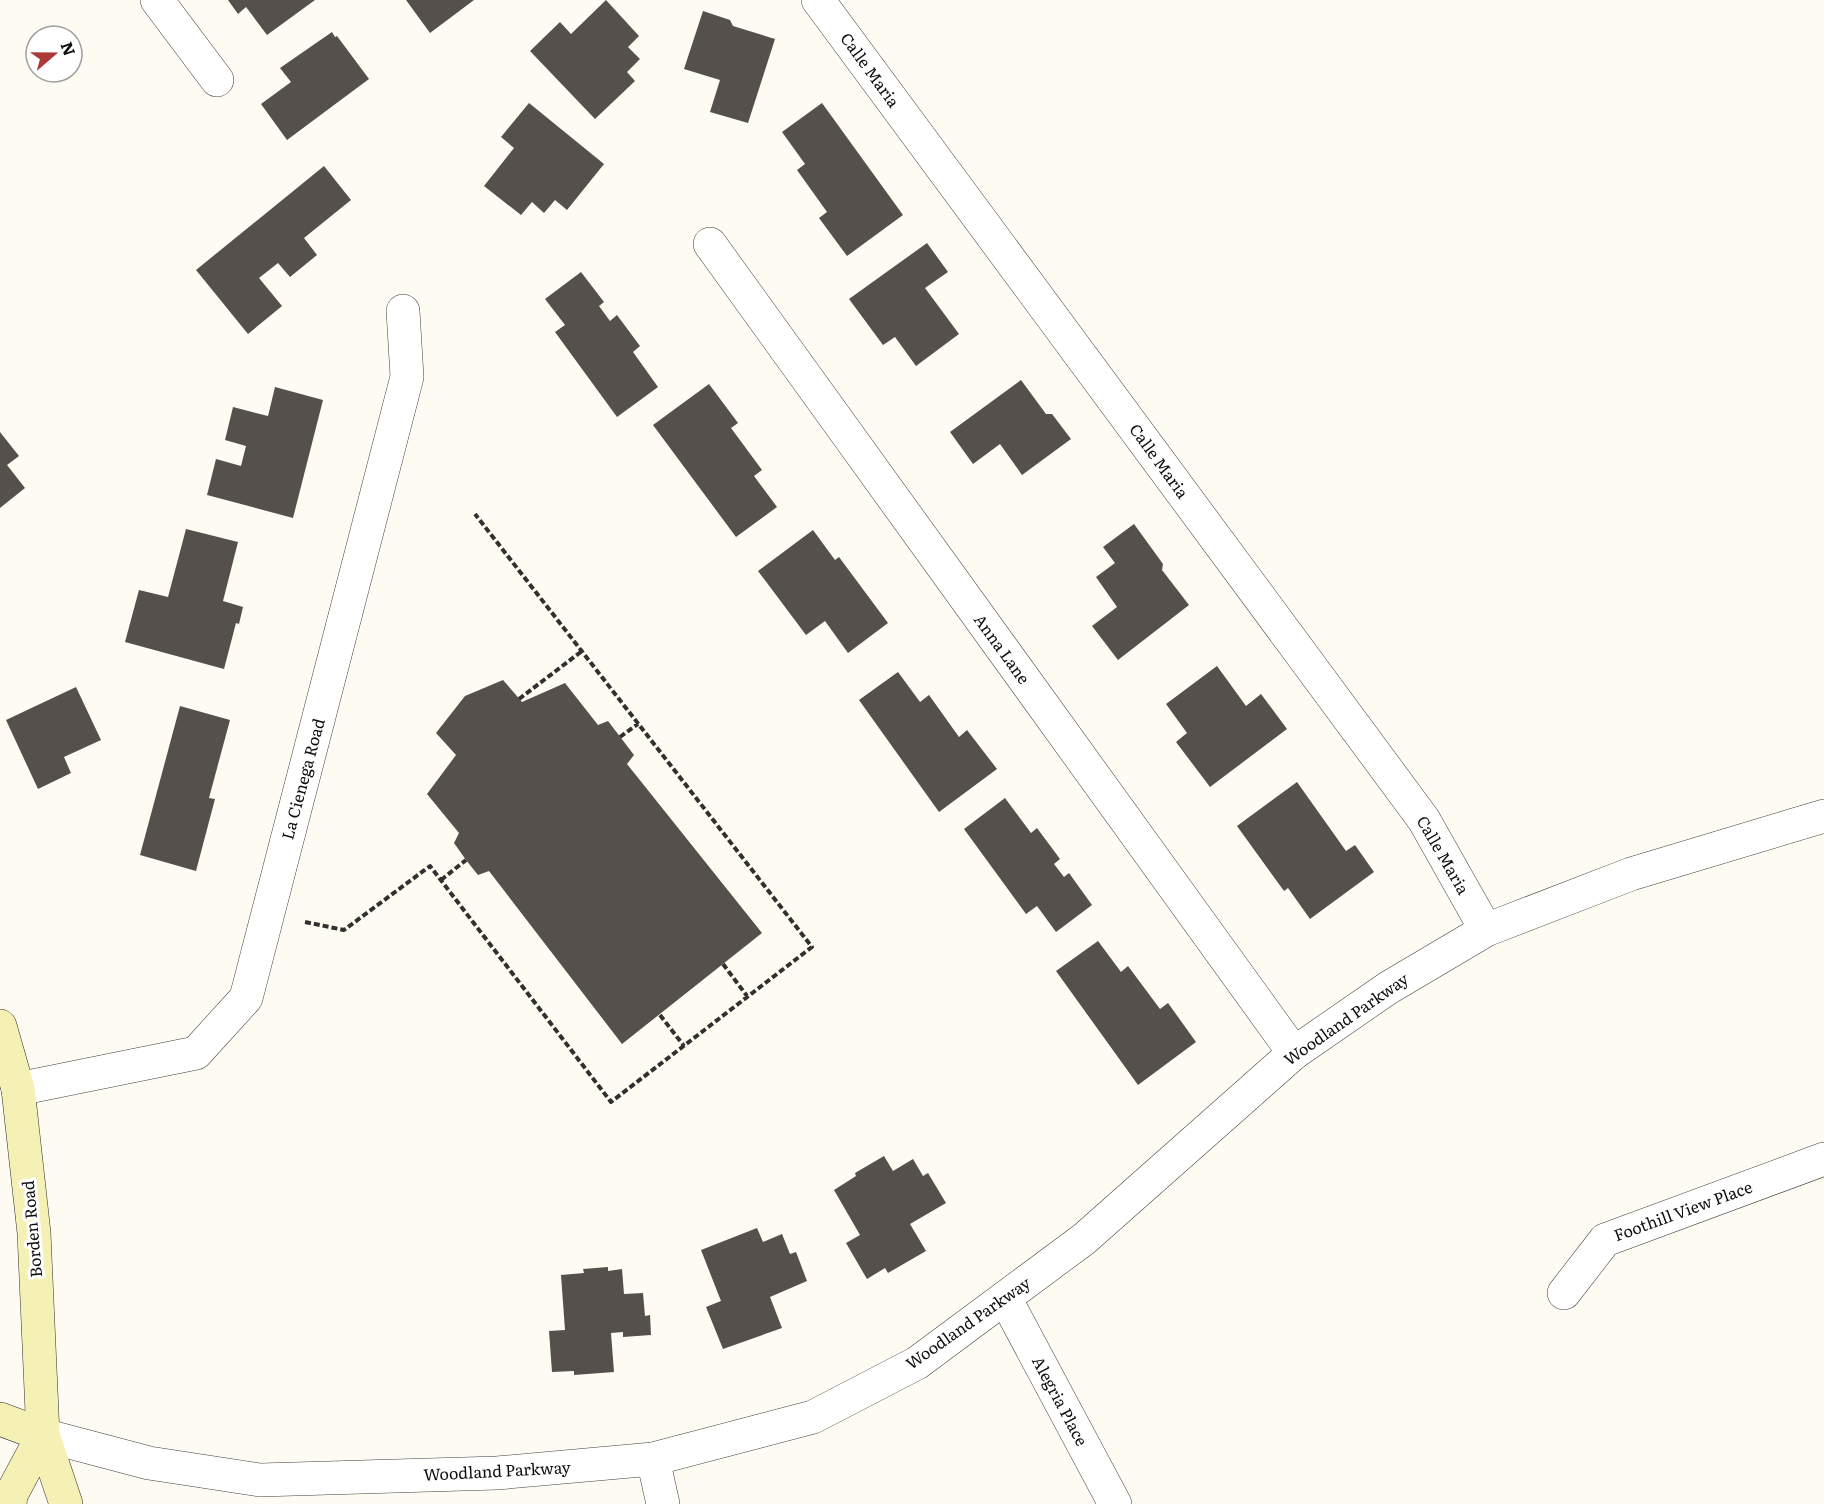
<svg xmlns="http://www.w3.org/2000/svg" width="1824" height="1504" font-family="Literata,serif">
  <rect width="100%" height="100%" fill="#fdfbf2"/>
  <path fill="#56504c" d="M228 0H315L267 35 246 7 238 14Z
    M406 0H474L430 33Z
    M606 0 639 36 628 47 640 59 627 72 635 81 595 119 530 51 560 22 571 34Z
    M703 11 730 20 733 26 775 39 748 123 710 112 720 80 684 69Z
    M332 32 335 37 337 36 369 79 287 140 261 104 291 82 280 68Z
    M529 103 604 164 567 210 555 200 544 213 532 202 521 215 484 186 514 148 501 137Z
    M822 103 903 215 847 256 819 218 827 212 797 170 805 164 782 132Z
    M324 166 351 200 304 238 317 255 290 277 278 263 259 278 282 306 248 334 196 270Z
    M927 243 948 272 925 288 959 334 916 366 895 337 883 345 849 299Z
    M581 272 604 302 599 306 610 321 617 315 640 346 633 352 658 387 617 417 555 332 565 325 545 299Z
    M1021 380 1046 414H1052L1071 439 1022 475 1000 444 973 464 950 432Z
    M709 384 738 423 731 428 762 470 754 476 777 507 736 537 653 425Z
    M275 387 323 400 293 518 207 495 216 459 241 466 246 446 225 440 233 407 268 416Z
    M0 432 19 456 7 465 25 488 0 508Z
    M1134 524 1163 564 1162 570 1189 605 1118 660 1092 626 1117 607 1096 577 1115 563 1103 547Z
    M186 529 238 542 223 601 243 607 239 624 236 623 224 669 125 642 139 590 168 597Z
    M813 530 835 560 839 557 888 623 848 653 825 621 806 635 758 571Z
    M1217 666 1246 706 1261 694 1287 729 1210 787 1176 742 1187 733 1166 704Z
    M898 672 920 702 929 695 959 737 967 730 997 769 939 812 859 700Z
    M503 680 522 702 565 683 598 725 608 721 634 755 627 764 762 933 622 1044 489 871 478 875 466 860 454 843 459 833 427 794 456 755 436 733 465 696Z
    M76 687 101 740 64 757 71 773 38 789 6 720Z
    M180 706 230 720 209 798 215 799 196 871 140 855Z
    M1297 782 1346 851 1355 845 1374 872 1310 919 1288 888 1284 891 1237 826Z
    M1005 798 1031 833 1037 828 1060 859 1054 864 1064 877 1069 873 1092 905 1056 932 1037 906 1026 914 964 829Z
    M1098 941 1121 972 1128 966 1160 1009 1168 1003 1196 1042 1138 1085 1056 971Z
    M884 1156 893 1171 913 1159 923 1176 928 1173 946 1203 910 1224 926 1251 888 1273 885 1268 867 1279 846 1243 860 1235 834 1190 856 1176 855 1173Z
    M757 1228 763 1242 782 1234 790 1254 796 1252 807 1281 770 1297 782 1328 723 1349 706 1307 721 1301 701 1250Z
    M608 1267V1271L622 1269 624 1294 643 1293 645 1316 650 1315 651 1335 623 1337V1332L611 1333 614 1372 574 1375V1371L552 1372 549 1331 565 1330 561 1275 584 1273 583 1269Z"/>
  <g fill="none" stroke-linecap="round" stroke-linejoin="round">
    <defs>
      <path id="minor" d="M157 0 217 80
        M818 0 1424 820 1486 930
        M710 244 1294 1053
        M18 1089 196 1053 246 998 407 377 403 311
        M1564 1293 1605 1240 1824 1159
        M1005 1298 1115 1504
        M653 1459 663 1504"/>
      <path id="tertiary" d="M43 1435 149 1463 260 1480 497 1473 653 1459 813 1417 917 1363 1084 1239 1294 1053 1388 988 1486 930 1631 874 1824 816"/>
      <path id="secondary" d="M0 1026 18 1089 34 1233 43 1435 66 1504
        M0 1419 43 1435
        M10 1504 11 1495 43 1435"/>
    </defs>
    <use href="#minor" stroke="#414141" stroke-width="34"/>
    <use href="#tertiary" stroke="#414141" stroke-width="34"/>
    <use href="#secondary" stroke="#303030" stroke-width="34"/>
    <path stroke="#303030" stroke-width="4" stroke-dasharray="6 3" stroke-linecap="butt" d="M519 699 582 651
      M620 737 638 724
      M441 880 466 860
      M305 922 344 930 430 866 611 1102 812 947 475 514
      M723 964 747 996
      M660 1015 684 1046"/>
    <use href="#minor" stroke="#fff" stroke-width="33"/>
    <use href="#tertiary" stroke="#fff" stroke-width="33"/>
    <use href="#secondary" stroke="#f5f1b5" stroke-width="33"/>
  </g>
  <g text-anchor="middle" stroke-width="6" stroke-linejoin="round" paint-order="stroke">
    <g font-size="16" fill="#0e0e0e" stroke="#fff">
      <text transform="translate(870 70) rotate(54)" y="6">Calle Maria</text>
      <text transform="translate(1159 461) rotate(54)" y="6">Calle Maria</text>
      <text transform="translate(1002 649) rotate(54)" y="6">Anna Lane</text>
      <text transform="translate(303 779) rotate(-75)" y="6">La Cienega Road</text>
      <text transform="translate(1443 855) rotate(60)" y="6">Calle Maria</text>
      <text transform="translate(1346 1019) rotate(-35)" y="6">Woodland Parkway</text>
      <text transform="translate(1683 1211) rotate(-20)" y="6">Foothill View Place</text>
      <text transform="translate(32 1229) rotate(-95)" y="6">Borden Road</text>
      <text transform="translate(968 1323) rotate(-35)" y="6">Woodland Parkway</text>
      <text transform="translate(1060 1401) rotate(62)" y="6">Alegria Place</text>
      <text transform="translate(497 1471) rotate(-3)" y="6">Woodland Parkway</text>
    </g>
  </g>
  <g transform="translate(54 54) rotate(70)"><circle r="28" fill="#ffffff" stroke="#9f9f9f" stroke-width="1.5"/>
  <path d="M0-4.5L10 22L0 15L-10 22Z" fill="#ad3838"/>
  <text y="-9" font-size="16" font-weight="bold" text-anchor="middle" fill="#0e0e0e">N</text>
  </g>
</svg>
